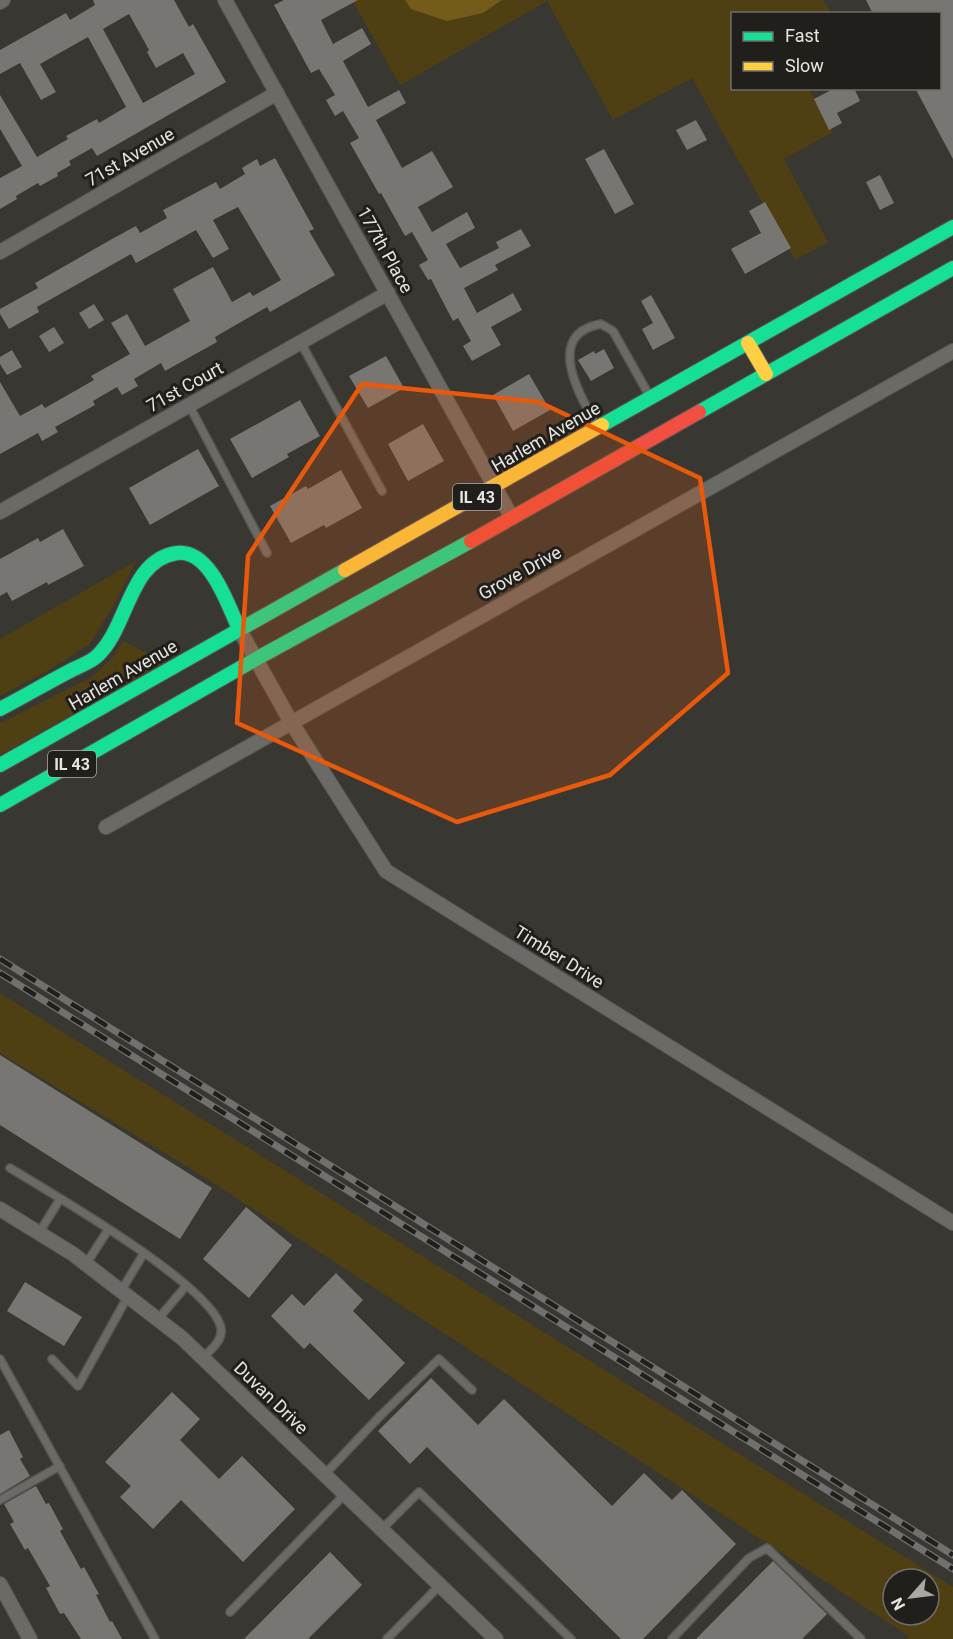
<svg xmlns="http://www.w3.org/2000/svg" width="953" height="1639" font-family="Roboto,sans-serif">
  <rect width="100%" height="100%" fill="#383732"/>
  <path fill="#4f4013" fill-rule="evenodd" d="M352 0H405L412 9 483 13 502 0H823L831 13 732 14V88L809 89 833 132 784 159 828 242 795 260 692 78 613 120 547 1 400 85Z
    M136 561 115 603 90 644 51 669 0 696V639Z
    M123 641 165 662 0 755V723L92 677 113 657Z
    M0 993 953 1587V1639H907L909 1636 204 1177 0 1053ZM893 1579H929V1615H893Z"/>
  <path fill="#735c19" d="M405 0H502L483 13 447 21 411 9Z"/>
  <path fill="#787672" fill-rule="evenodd" d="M93 0H174L189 27 193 24 226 82 97 156 92 148 69 161 71 165 57 173 58 176 40 186 38 183 16 196 17 199 0 209V178L22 166 0 129V95L37 157 68 139 66 136 97 119 99 123 126 107 88 37 40 64 56 92 41 100 20 63 0 74V50L66 13 70 20 95 5ZM129 14 149 50 147 52 156 68 183 53 195 74 143 103 103 29Z
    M284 0H358L321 20 333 44 362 28 371 44 343 61 368 107 399 90 406 103 376 120 402 168 432 151 453 187 418 207 432 232 467 212 475 228 446 244 460 268 499 248 496 242 521 229 531 246 495 265 498 270 464 288 477 313 513 293 522 310 491 327 501 345 472 361 463 346 471 341 458 318 453 321 431 279 428 280 419 265 428 260 412 232 405 236 381 193 379 194 350 143 359 138 343 111 335 116 326 100 335 95 319 69 311 73 274 5Z
    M866 0H953V159L915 88H939V14H873Z
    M835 88H854L860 101 837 113 842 123 829 130 814 99Z
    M696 120 707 140 687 150 676 130Z
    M604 149 634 204 615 214 585 159Z
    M275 158 314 229 309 231 335 275 270 312 267 307 215 337 217 342 165 371 161 363 134 379 138 386 122 395 117 387 93 401 95 405 55 427 58 432 42 441 38 433 0 454V382L20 416 42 404 45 408 94 380 91 376 130 354 111 323 127 314 145 346 190 321 173 289 213 267 232 302 250 292 253 296 281 280 238 207 213 220 229 249 213 258 196 230 136 263 131 254 37 307 39 312 9 329 0 314V309L38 288 35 283 112 239 136 226 140 233 167 218 163 210 186 198 216 182 220 189 245 174 242 168 257 159 260 166Z
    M880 175 894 203 880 210 866 182Z
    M765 202 791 248 745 274 731 249 761 233 749 211Z
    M651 295 675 338 653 350 642 329 653 323 641 301Z
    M94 304 104 320 89 329 79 313Z
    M54 327 64 343 49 352 39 336Z
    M604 349 614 368 591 381 578 360 594 351 595 354Z
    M12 350 22 367 7 375 0 364V357Z
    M386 356 404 388 368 408 349 376Z
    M529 374 550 410 513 431 493 395Z
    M300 400 320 436 287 454 289 457 252 478 230 439Z
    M423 424 444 461 408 481 388 444Z
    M198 449 219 486 150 525 129 488Z
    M341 470 362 508 326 528 324 525 291 543 270 506 306 486 308 489Z
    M63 529 84 566 48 585 47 582 12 601 7 592 0 596V559L38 538 40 542Z
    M0 1055 212 1188 180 1239 0 1125Z
    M246 1207 292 1245 249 1298 203 1259Z
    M336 1273 363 1300 353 1311 405 1363 369 1400 310 1343 304 1349 271 1316 292 1294 304 1306Z
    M25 1282 82 1317 64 1346 7 1311Z
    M431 1378 478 1425 504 1399 612 1506 644 1473 672 1500 682 1490 736 1544 643 1639H621L427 1447 410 1464 378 1431Z
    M172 1392 200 1419 180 1440 219 1479 242 1456 295 1509 243 1562 181 1500 153 1529 120 1497 131 1486 105 1462Z
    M9 1430 23 1457 20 1459 30 1476 0 1494V1435Z
    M36 1486 46 1504 49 1503 63 1529 60 1531 81 1569 84 1567 99 1594 96 1595 110 1622 112 1621 122 1639H81L64 1613 60 1614 46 1588 50 1586 28 1548 25 1550 10 1524 14 1522 4 1504Z
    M330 1552 362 1585 308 1639H244Z
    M773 1561 827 1614 802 1639H696Z"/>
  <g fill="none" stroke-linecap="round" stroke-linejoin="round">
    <defs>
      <path id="lane" d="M301 343 382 491
        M189 405 267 553
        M597 426C579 395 544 334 601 324L613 331 649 395
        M10 1168C51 1193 213 1286 221 1328 223 1341 211 1349 203 1358
        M39 1233 60 1199
        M86 1264 108 1230
        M121 1291 144 1253
        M158 1319 186 1286
        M0 1359 155 1639
        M52 1359 78 1386 128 1296
        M325 1474 380 1416 439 1359 472 1390
        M0 1500 60 1466
        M382 1529 419 1492 571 1639
        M230 1612 345 1494
        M387 1639 440 1585
        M672 1639 749 1558 767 1548 861 1639"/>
      <path id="street" d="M225 0 512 518
        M0 2 3 0
        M0 252 277 93
        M0 512 388 293
        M239 629 291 722 386 871 953 1223
        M106 827 953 351
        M0 1209 73 1254 182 1338 496 1639
        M0 1584 30 1639"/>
      <path id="fast" d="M699 412 953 268
        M602 425 953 227
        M0 709C23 697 45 684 68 672 77 667 89 663 96 657 129 628 128 560 177 553 210 549 228 605 239 629
        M0 765 345 570
        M0 805 256 659 471 541"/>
      <path id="slow" d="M748 343 766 374
        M345 570 602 425"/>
      <path id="jam" d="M471 541 699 412"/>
    </defs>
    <use href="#lane" stroke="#575652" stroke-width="10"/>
    <use href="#street" stroke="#575652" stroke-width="16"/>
    <use href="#fast" stroke="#575652" stroke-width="16"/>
    <use href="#slow" stroke="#575652" stroke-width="16"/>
    <use href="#jam" stroke="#575652" stroke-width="16"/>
    <use href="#lane" stroke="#6c6a66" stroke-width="7"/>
    <use href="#street" stroke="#6c6a66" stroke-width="14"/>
    <use href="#fast" stroke="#16e098" stroke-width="14"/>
    <use href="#slow" stroke="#ffcf43" stroke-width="14"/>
    <use href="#jam" stroke="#f24e42" stroke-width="14"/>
    <defs>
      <path id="rail" d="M0 959 953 1555
        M0 973 953 1569"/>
    </defs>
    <use href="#rail" stroke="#71706e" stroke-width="7"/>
    <use href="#rail" stroke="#211f1b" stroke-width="4.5" stroke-dasharray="14" stroke-linecap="butt"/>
  </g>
  <path fill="#e8590c" fill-opacity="0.2" stroke="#e8590c" stroke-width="4.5" stroke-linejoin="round" d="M362 384 539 402 700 478 728 673 610 775 457 822 237 723 248 556Z"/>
  <g text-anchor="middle" stroke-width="6" stroke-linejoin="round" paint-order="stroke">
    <g fill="#211f1b" stroke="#acaaa5" stroke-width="1.5">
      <rect x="453" y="484" width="48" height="26" rx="4.5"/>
      <rect x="48" y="751" width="48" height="26" rx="4.5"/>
    </g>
    <g font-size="16" font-weight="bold" fill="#e7e5e0">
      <text x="477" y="503">IL 43</text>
      <text x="72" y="770">IL 43</text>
    </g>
    <g font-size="18" fill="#e7e5e0" stroke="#211f1b">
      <text transform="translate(130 157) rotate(-30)" y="6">71st Avenue</text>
      <text transform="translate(385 250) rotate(61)" y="6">177th Place</text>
      <text transform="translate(185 387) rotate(-29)" y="6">71st Court</text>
      <text transform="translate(546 437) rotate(-30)" y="6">Harlem Avenue</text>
      <text transform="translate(520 573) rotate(-29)" y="6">Grove Drive</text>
      <text transform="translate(123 675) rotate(-30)" y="6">Harlem Avenue</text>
      <text transform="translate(559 957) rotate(32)" y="6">Timber Drive</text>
      <text transform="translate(271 1398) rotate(44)" y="6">Duvan Drive</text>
    </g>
  </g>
  <rect x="731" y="12" width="210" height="78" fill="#211f1b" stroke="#706e6a" stroke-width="1.5"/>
  <rect x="743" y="32" width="30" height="9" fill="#16e098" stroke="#706e6a" stroke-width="1.5"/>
  <text x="785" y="42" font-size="18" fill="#e7e5e0">Fast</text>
  <rect x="743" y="62" width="30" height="9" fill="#ffcf43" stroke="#706e6a" stroke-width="1.5"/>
  <text x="785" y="72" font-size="18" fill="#e7e5e0">Slow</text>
  <g transform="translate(911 1597) rotate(242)"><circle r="28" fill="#211f1b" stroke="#706e6a" stroke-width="1.5"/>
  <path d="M0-4.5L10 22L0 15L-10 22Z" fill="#aaa8a3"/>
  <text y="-9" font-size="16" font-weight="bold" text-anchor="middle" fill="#e7e5e0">N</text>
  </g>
</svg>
